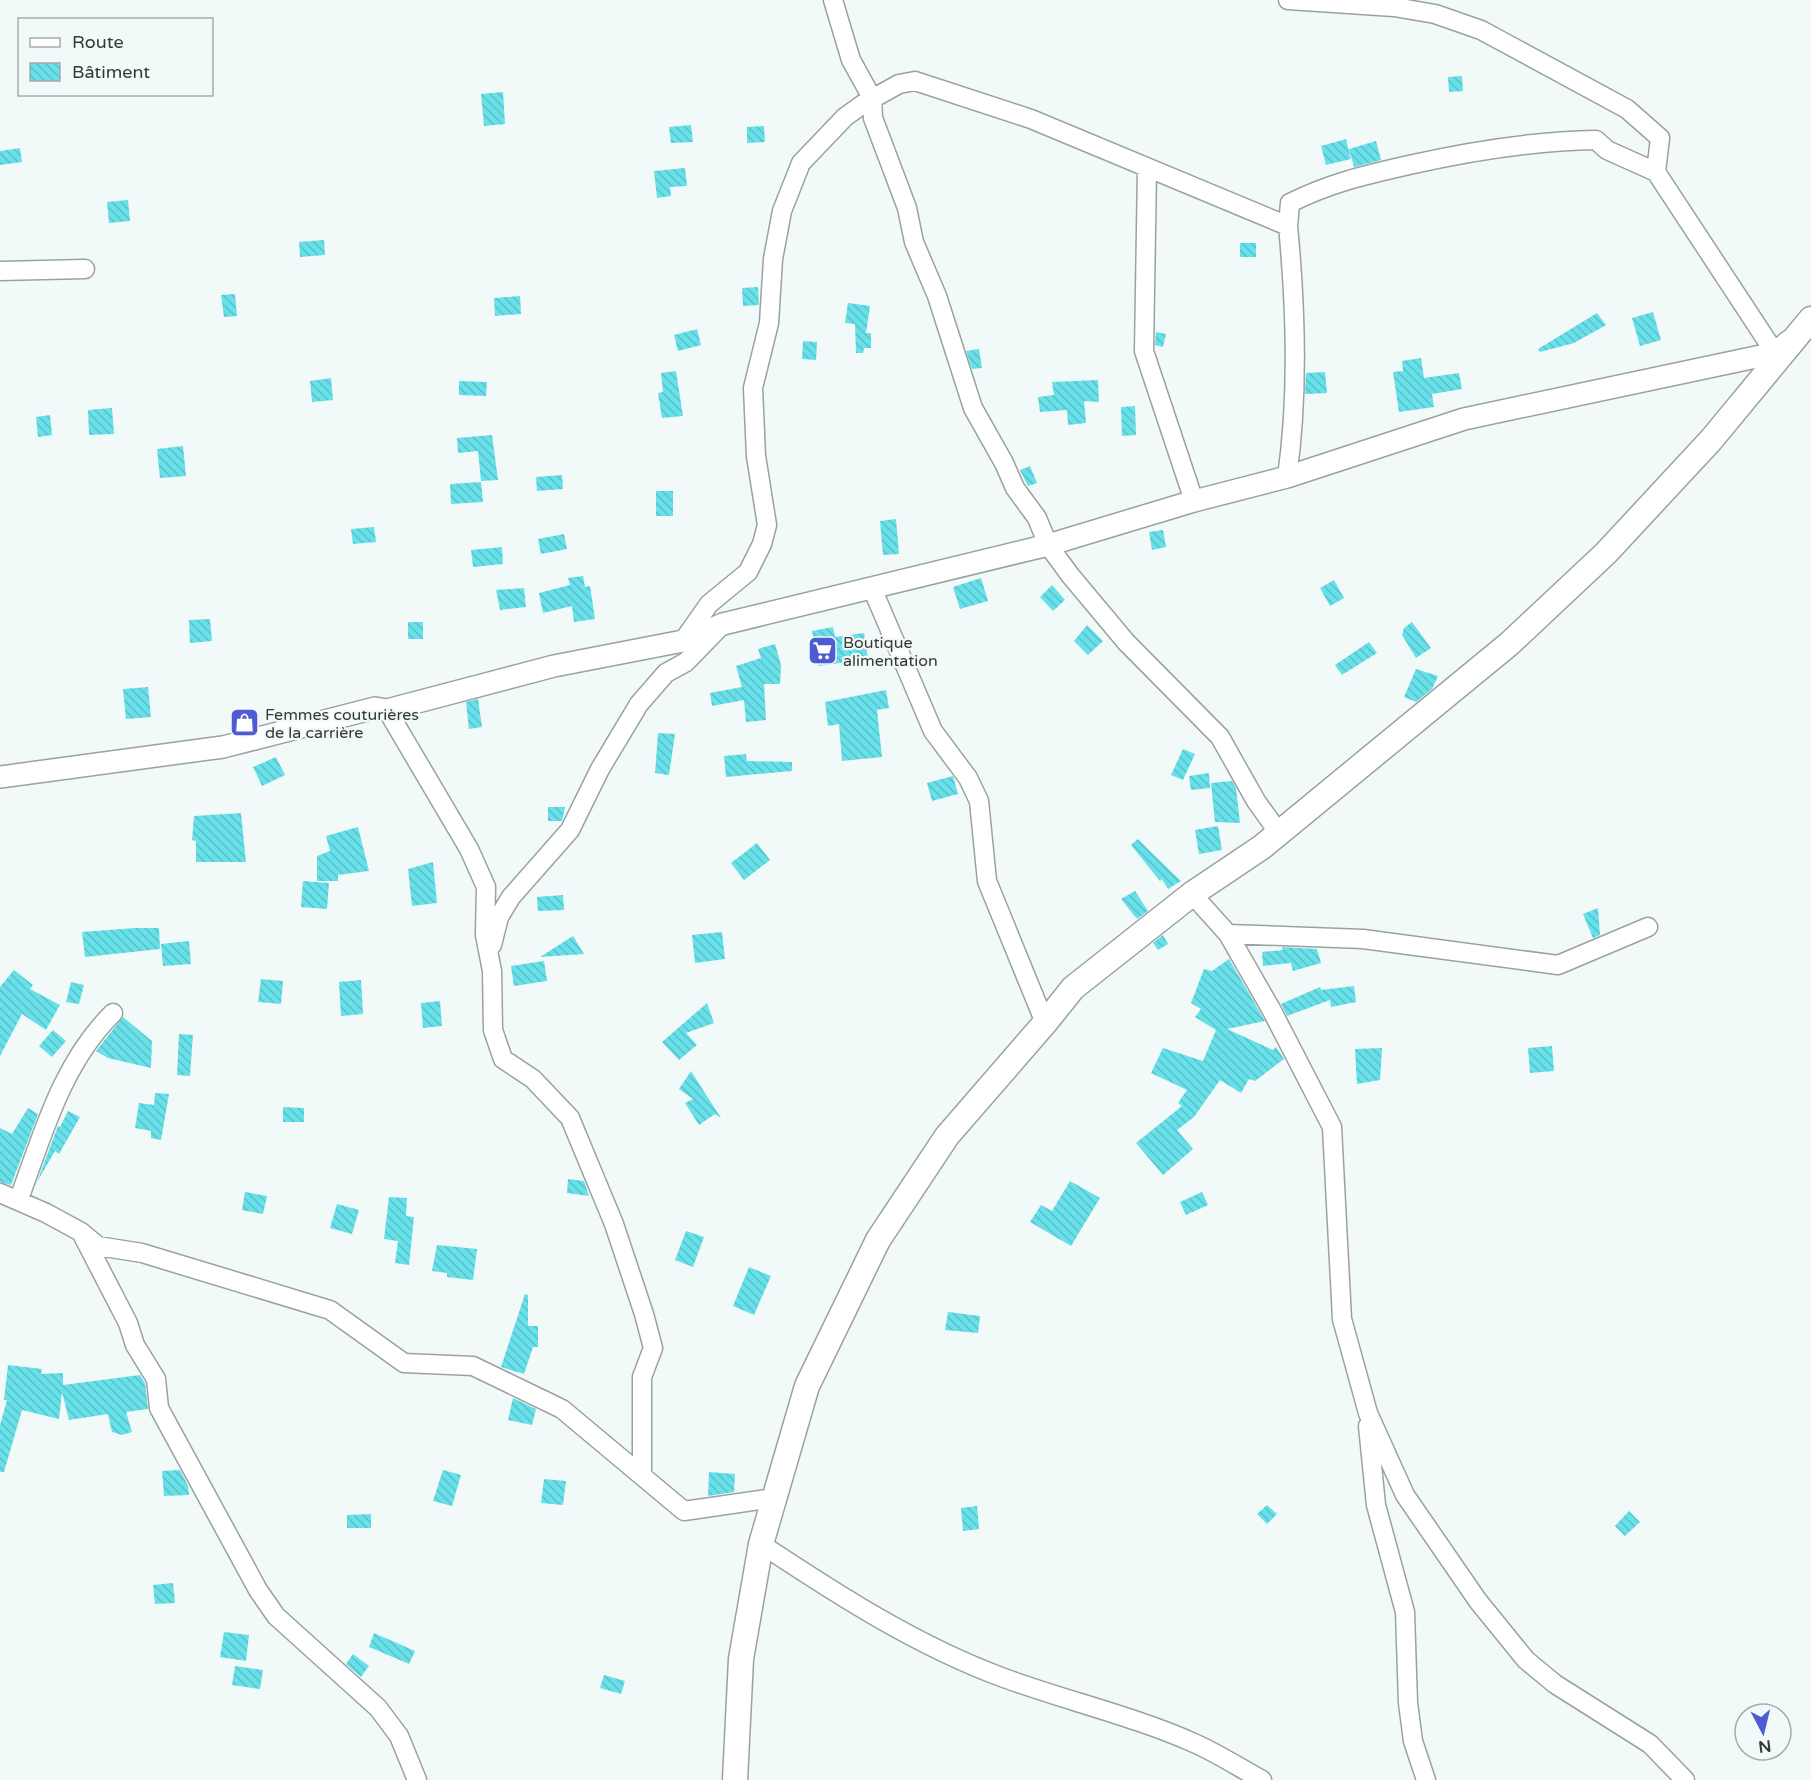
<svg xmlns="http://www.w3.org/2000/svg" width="1811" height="1780" font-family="'Varela Round',sans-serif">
  <defs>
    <pattern id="building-back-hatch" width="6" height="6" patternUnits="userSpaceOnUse" patternTransform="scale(1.5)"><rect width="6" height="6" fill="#67e0e9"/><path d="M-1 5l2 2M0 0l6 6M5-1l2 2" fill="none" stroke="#5ac1c9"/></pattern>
  </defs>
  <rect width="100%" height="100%" fill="#f1faf8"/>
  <path fill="url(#building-back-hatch)" d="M1462 76 1463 91 1449 92 1448 77Z
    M503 92 505 124 484 126 481 94Z
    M691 125 693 142 671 143 669 127Z
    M764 126 765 142 747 143V127Z
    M1346 139 1351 159 1326 165 1321 146Z
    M1376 141 1381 160 1354 167 1349 149Z
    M20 148 22 162 0 165V151Z
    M685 168 687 186 670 187 671 196 657 198 654 171Z
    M128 200 130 221 109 223 107 202Z
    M324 240 325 255 300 257 299 242Z
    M1240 243H1256V257H1240Z
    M758 287 759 305 743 306 742 288Z
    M235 294 237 316 224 317 221 295Z
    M520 296 521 314 495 316 494 298Z
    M848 303 870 306 866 333H871V348H864L863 353H856L855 324 845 323Z
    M1653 312 1661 340 1640 346 1632 318Z
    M1597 313 1606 325 1574 343 1540 352 1538 349Z
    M697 329 701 345 678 351 674 335Z
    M1156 332 1166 334 1163 347 1155 345Z
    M803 341 817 342 816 360 802 359Z
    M979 349 982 368 972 369 966 351Z
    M1421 358 1424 378 1459 373 1462 389 1432 394 1434 407 1399 412 1393 372 1403 371 1402 361Z
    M676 371 683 416 662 418 658 393 663 392 661 373Z
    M1325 372 1327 393 1305 394 1306 373Z
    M331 378 333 400 312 402 310 381Z
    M1098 380 1099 402 1084 401 1086 423 1068 425 1067 410 1040 412 1038 397 1054 395 1052 382Z
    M459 381 487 382 486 396 459 395Z
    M1135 406 1136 435 1122 436 1121 407Z
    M112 408 114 434 89 435 88 410Z
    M50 415 52 435 38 437 36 417Z
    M492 435 498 480 481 481 478 451 458 453 457 438Z
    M183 446 186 476 160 478 157 449Z
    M1030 466 1037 483 1028 486 1020 470Z
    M562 475 563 489 537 491 536 477Z
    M481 482 483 502 451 504 450 484Z
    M656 491H673V516H656Z
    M896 519 899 554 883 555 880 521Z
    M374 527 376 542 353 544 351 529Z
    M1163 530 1166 547 1152 550 1149 532Z
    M564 534 567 549 541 554 538 539Z
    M502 547 503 564 473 567 471 550Z
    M583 576 585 587 590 586 595 619 574 622 572 606 543 613 539 593 570 585 568 578Z
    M981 578 988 601 960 609 953 587Z
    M1334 580 1344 598 1330 606 1320 588Z
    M1052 585 1065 600 1053 611 1040 597Z
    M524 588 526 607 500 610 496 590Z
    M210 619 212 641 190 643 189 620Z
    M408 622H423V639H408Z
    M1412 622 1431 648 1416 658 1402 635 1404 628Z
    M1087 625 1103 641 1088 655 1074 641Z
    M833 627 835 637 864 633 868 659 819 666 812 631Z
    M1369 642 1377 653 1342 675 1335 665Z
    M775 644 781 665 780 684H764L766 720 746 722 744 700 712 706 710 693 742 687 736 666 761 658 758 649Z
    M1416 669 1438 676 1432 689 1416 702 1404 697Z
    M148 687 151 717 126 719 123 689Z
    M886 690 889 708 877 710 882 757 842 761 839 724 828 726 825 702Z
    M478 699 482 727 469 729 466 702Z
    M658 733 675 734 669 775 655 773Z
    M1183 749 1195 754 1183 780 1171 775Z
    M746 754 747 761 792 762V771L726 777 724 756Z
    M276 757 285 775 262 786 253 767Z
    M1209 773 1210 788 1191 790 1189 776Z
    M953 776 958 794 932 801 927 783Z
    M1232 781 1236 788 1240 823 1215 822 1211 783Z
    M548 807H565L562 821H548Z
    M241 813 246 862H196V841L192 840 194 816Z
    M1218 826 1222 850 1199 854 1195 830Z
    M358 827 369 871 338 875V881H317V856L330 851 326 836Z
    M1138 839 1151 852 1181 881 1168 889 1162 879 1160 881 1131 845Z
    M757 843 770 860 744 880 731 863Z
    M433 862 437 903 412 906 408 869Z
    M303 881 329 883 327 909 301 907Z
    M1135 891 1148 911 1137 919 1121 899Z
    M563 895 564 910 538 911 537 897Z
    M1598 908 1600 935 1593 938 1583 914Z
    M135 928H159L160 949 85 957 82 932Z
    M722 932 725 959 695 963 692 935Z
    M1163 935 1168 944 1158 950 1153 943Z
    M573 936 584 954 540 957Z
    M189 941 191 964 163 966 161 944Z
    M1282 947 1317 949 1321 963 1293 971 1291 963 1263 966 1262 952 1283 950Z
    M1229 959 1265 1021 1227 1029 1273 1050 1276 1047 1284 1059 1255 1081 1249 1079 1241 1093 1220 1080 1194 1117 1177 1130 1193 1149 1163 1175 1136 1143 1182 1106 1178 1103 1187 1090 1151 1073 1163 1048 1203 1061 1216 1030 1195 1017 1201 1009 1191 1003 1204 969 1212 971Z
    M544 961 547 981 514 986 511 966Z
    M14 970 33 985 30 989 60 1005 46 1030 22 1014 0 1056V987Z
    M261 979 283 981 281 1004 258 1002Z
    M361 980 363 1014 341 1016 339 982Z
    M71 982 84 985 79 1004 66 1002Z
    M1354 986 1356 1002 1331 1007 1330 1000 1287 1016 1281 1004 1320 987 1321 990Z
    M440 1001 442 1026 423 1028 421 1003Z
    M707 1003 714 1023 686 1033 697 1045 679 1060 662 1042Z
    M123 1017 152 1041 151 1068 108 1058 96 1051Z
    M53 1030 66 1041 52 1057 39 1046Z
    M179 1034 193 1035 190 1076 177 1075Z
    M1552 1046 1554 1071 1530 1073 1528 1048Z
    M1382 1048 1380 1080 1357 1084 1355 1049Z
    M691 1071 721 1118 715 1114 699 1125 685 1103 693 1099 679 1089Z
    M155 1093 169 1094 161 1140 151 1138V1131L135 1128 139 1103 154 1105Z
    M283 1107 304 1108V1122H283Z
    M28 1108 38 1114 11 1185 0 1182V1128L12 1134Z
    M68 1111 80 1117 59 1154 55 1151 37 1182 58 1126 60 1127Z
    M568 1179 584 1181 589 1196 567 1193Z
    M1070 1181 1100 1198 1071 1246 1030 1222 1041 1205 1052 1211Z
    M245 1192 267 1196 263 1214 242 1210Z
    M1202 1192 1208 1205 1186 1215 1180 1202Z
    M389 1197 407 1198 406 1216 414 1217 409 1265 395 1263 398 1241 384 1239Z
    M337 1204 359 1210 352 1234 330 1228Z
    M686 1231 704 1237 693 1267 675 1260Z
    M437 1245 477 1249 473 1280 447 1277V1273L432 1271Z
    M749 1267 771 1276 754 1315 733 1306Z
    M525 1294 528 1295V1326H538V1347H533L524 1374 501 1367Z
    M948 1312 980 1316 978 1333 945 1330Z
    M8 1365 42 1369 41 1374 63 1373V1385L140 1375 145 1383 148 1409 126 1412 132 1432 122 1435 112 1432 108 1414 69 1420 62 1392 59 1419 22 1410 4 1472H0V1425L7 1400H4Z
    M513 1398 536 1409 532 1425 508 1420Z
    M180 1470 188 1486 189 1495 164 1496 162 1471Z
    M443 1470 461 1475 452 1506 433 1501Z
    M709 1472 735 1474 734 1492 708 1496Z
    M544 1479 566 1481 563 1505 541 1503Z
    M1267 1505 1277 1514 1267 1524 1257 1514Z
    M977 1506 979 1529 963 1531 961 1508Z
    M1629 1511 1640 1522 1625 1536 1615 1526Z
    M371 1514V1528H347V1515Z
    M173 1583 175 1603 155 1604 153 1585Z
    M224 1632 249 1635 246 1661 220 1657Z
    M374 1633 415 1651 409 1664 369 1647Z
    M353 1654 369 1666 361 1677 346 1664Z
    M235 1666 263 1670 260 1689 232 1685Z
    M604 1675 625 1681 621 1694 600 1688Z"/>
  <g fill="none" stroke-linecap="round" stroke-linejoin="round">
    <defs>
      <path id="minor" d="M833 0 851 60 872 98 873 118 907 208 914 242 937 296 973 408 1004 463 1015 488 1037 518 1048 545 1070 575 1126 642 1220 737 1256 801 1276 829 1265 843
        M1288 0 1394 7 1435 14 1481 30 1627 109 1660 138 1656 172 1775 353
        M1147 169 1144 351 1194 501
        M1288 226 1290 203C1330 183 1365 175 1409 165 1471 151 1532 141 1596 140L1607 150 1656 172
        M0 271 85 269
        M872 588 933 731 968 778 979 801 987 881 1045 1023
        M683 641 709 604 748 572 762 544 767 525 756 456 753 388 769 323 773 259 782 211 801 163 845 117 863 104 899 84 915 81 1031 119 1288 226C1296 309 1299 394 1287 477
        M387 710 469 849 486 887 485 935 492 971 493 1030 503 1059 533 1079 570 1118 614 1224 644 1314 653 1348 642 1377V1474
        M1192 894 1228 934 1271 1009 1332 1127 1342 1319 1368 1413 1405 1495 1478 1601 1526 1660 1555 1684 1650 1744 1685 1780
        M1228 934 1363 939 1558 965 1648 927
        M492 945 499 917 511 897 570 830 600 769 639 704 666 673 686 662 722 625
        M0 1193 46 1213 81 1232 98 1246 142 1253 330 1310 404 1363 473 1366 562 1409 684 1511 774 1498
        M19 1199C43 1134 62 1063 113 1013
        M83 1236 128 1323 135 1345 156 1379 159 1408 258 1590 276 1616 378 1708 399 1736 417 1780
        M1368 1426 1376 1505 1405 1612 1408 1703 1413 1741 1426 1780
        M761 1544C838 1595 917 1646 1004 1678 1067 1701 1133 1716 1194 1743 1217 1753 1240 1768 1262 1780"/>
      <path id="tertiary" d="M0 777 223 747 375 708 387 710 554 666 683 641 723 624 1048 545 1194 501 1287 477 1464 419 1775 353 1789 341"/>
      <path id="secondary" d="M735 1780 741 1659 761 1544 807 1386 878 1240 947 1136 1045 1023 1073 988 1192 894 1262 847 1509 644 1606 553 1711 440 1811 319"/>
    </defs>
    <use href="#minor" stroke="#9aa2a1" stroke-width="21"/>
    <use href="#tertiary" stroke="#9aa2a1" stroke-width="24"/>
    <use href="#secondary" stroke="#9aa2a1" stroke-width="27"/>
    <use href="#minor" stroke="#fff" stroke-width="18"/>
    <use href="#tertiary" stroke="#fff" stroke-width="21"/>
    <use href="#secondary" stroke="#fff" stroke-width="24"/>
  </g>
  <defs>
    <symbol id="supermarket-square" viewBox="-11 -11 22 22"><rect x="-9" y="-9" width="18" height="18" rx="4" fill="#4f5bd1" stroke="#f1faf8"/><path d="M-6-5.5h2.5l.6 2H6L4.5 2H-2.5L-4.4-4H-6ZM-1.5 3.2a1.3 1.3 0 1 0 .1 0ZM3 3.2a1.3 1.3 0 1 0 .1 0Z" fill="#fff"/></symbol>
    <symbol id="shop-square" viewBox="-11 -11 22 22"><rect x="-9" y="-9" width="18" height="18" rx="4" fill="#4f5bd1" stroke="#f1faf8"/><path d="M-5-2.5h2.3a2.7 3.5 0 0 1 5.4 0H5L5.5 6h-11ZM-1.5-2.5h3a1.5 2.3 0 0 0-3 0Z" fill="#fff"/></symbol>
  </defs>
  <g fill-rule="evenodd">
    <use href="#supermarket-square" x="806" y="634" width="33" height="33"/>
    <use href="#shop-square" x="228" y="706" width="33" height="33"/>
  </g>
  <g text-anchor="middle" stroke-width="4.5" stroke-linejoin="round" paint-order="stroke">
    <g font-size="16" fill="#353838" stroke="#f1faf8" text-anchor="start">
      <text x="843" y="648">Boutique<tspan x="843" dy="18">alimentation</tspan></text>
      <text x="265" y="720">Femmes couturières<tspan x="265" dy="18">de la carrière</tspan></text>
    </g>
  </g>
  <rect x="18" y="18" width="195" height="78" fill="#f1faf8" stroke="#a6acab" stroke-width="1.5"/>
  <rect x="30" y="38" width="30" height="9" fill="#ffffff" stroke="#a6acab" stroke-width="1.5"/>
  <text x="72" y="48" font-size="18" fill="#353838">Route</text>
  <rect x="30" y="63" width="30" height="18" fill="url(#building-back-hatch)" stroke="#a6acab" stroke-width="1.5"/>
  <text x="72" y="78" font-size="18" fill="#353838">Bâtiment</text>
  <g transform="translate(1763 1732) rotate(173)"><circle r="28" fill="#f1faf8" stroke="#a6acab" stroke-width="1.5"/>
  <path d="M0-4.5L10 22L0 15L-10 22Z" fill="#4f5bd1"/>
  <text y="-9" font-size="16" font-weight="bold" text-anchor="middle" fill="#353838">N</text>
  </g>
</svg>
